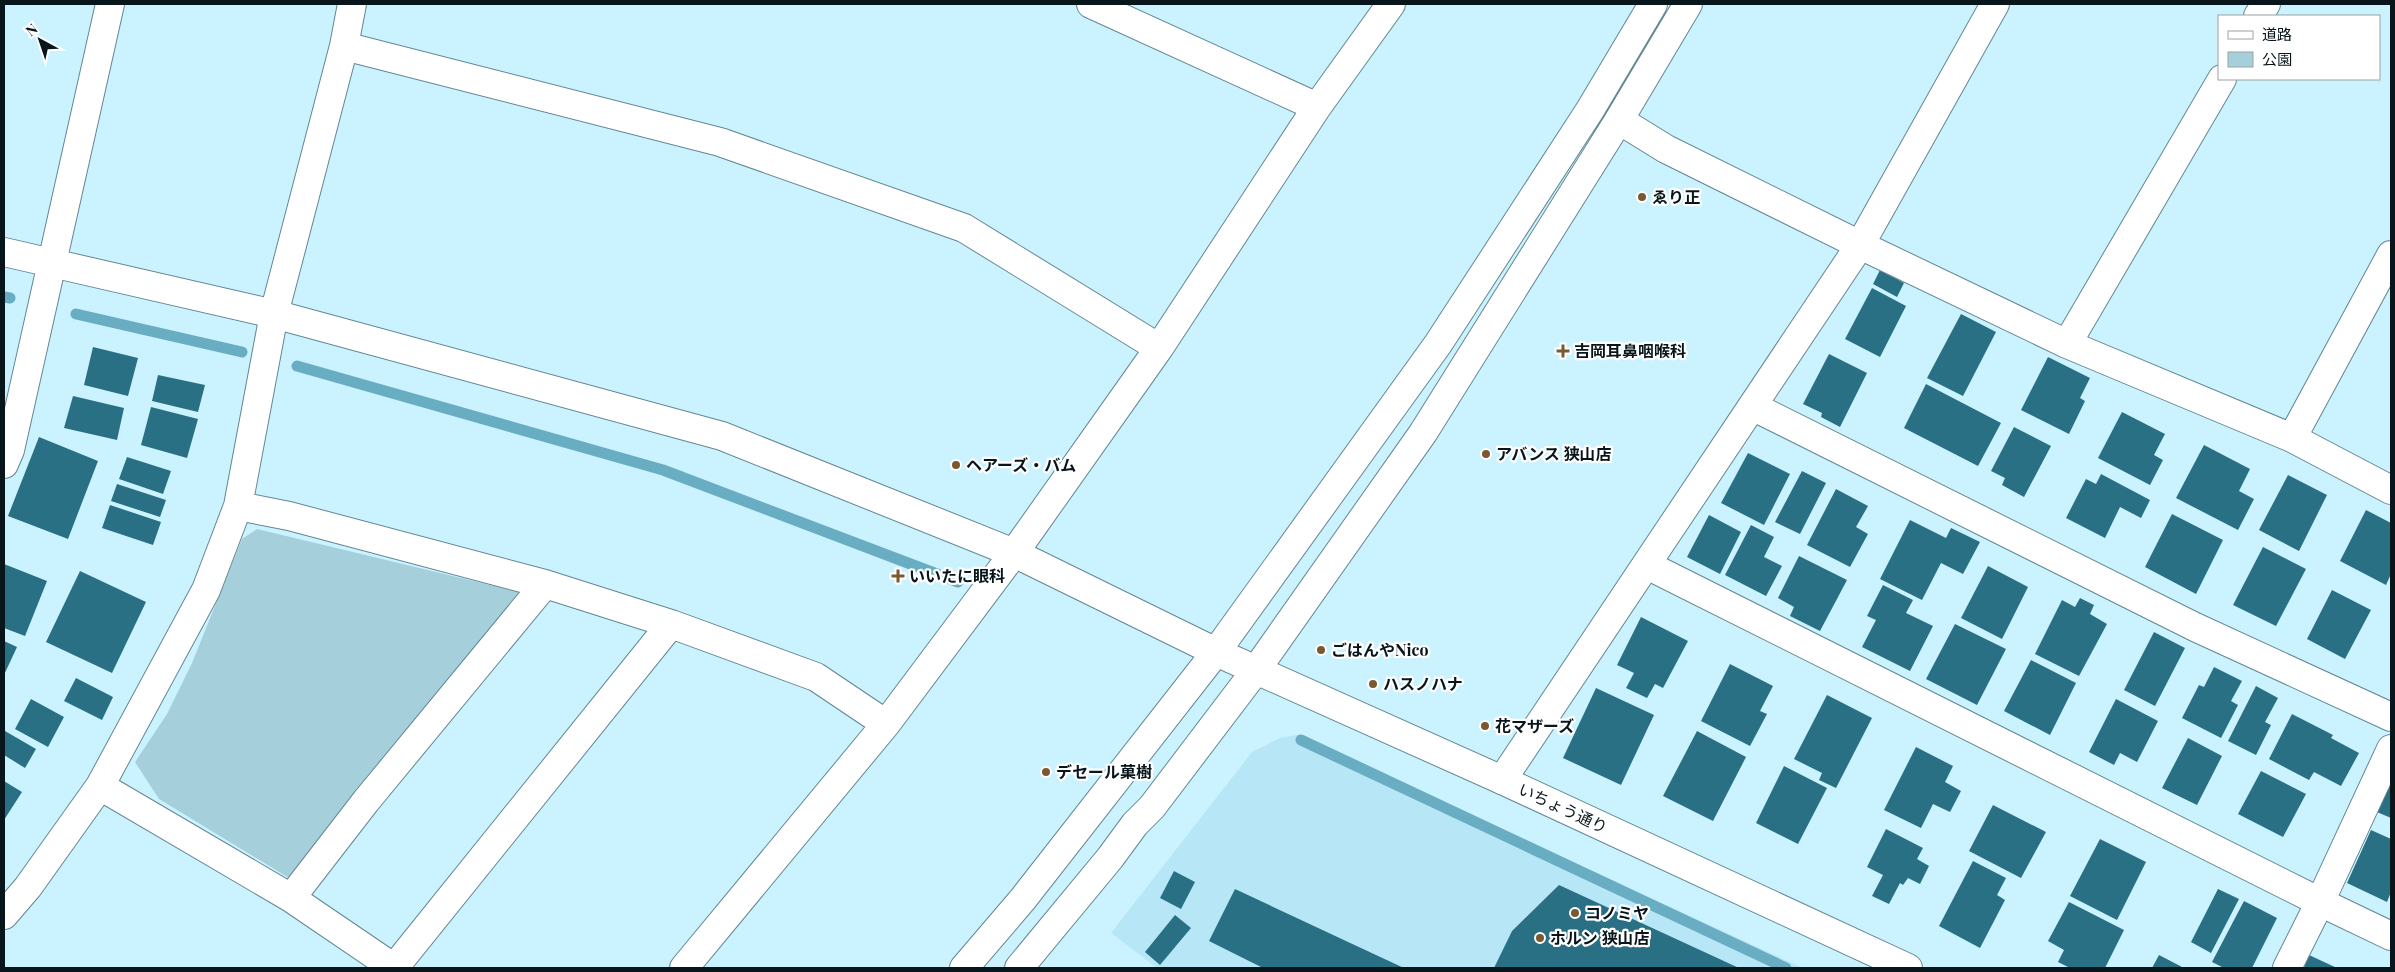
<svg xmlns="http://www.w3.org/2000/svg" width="2395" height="972" font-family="'Playfair Display','Noto Sans JP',serif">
  <rect width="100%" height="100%" fill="#cbf2ff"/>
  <path fill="#b7e7f7" d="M1297 735 1803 968H1157L1111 933 1252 752 1280 738Z"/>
  <path fill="#a6cfdc" d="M257 529 528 594 294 881 159 799 135 762 167 714 192 663 242 539Z"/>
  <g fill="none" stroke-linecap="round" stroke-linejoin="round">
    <path stroke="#68adc2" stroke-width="11" d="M4 297 10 298
      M76 314 242 352
      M297 366 663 470 958 582
      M1301 740 1786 968"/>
  </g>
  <path fill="#297084" d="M1880 270 1904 283 1897 297 1873 284Z
    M1872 288 1906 306 1880 357 1845 339Z
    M1961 314 1996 332 1963 396 1927 378Z
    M93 347 138 358 128 396 84 385Z
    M1829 354 1867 373 1840 427 1821 417 1822 413 1803 404Z
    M2048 357 2090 378 2080 398 2085 401 2069 434 2021 410Z
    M158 375 205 385 198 412 152 401Z
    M1926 384 2001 423 1978 466 1904 428Z
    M73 396 124 408 117 440 64 428Z
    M151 407 198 419 187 458 141 445Z
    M2122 412 2165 434 2154 455 2163 460 2150 485 2098 458Z
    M2014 427 2051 446 2024 497 2002 485 2005 478 1991 471Z
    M39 437 98 461 68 539 8 516Z
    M2204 445 2250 469 2239 491 2254 499 2238 530 2176 498Z
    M1748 453 1790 474 1764 525 1721 503Z
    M127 457 171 471 163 494 119 479Z
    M1802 471 1826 483 1800 534 1775 522Z
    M2101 474 2150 500 2141 518 2120 507 2105 538 2066 518 2086 479 2096 484Z
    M2288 475 2327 495 2299 551 2259 530Z
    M117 484 166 500 160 517 111 501Z
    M1836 489 1868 506 1856 527 1868 534 1850 567 1807 545Z
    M110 505 161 522 153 545 102 528Z
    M2366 510 2391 523V574L2386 585 2340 561Z
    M2172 514 2223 540 2196 594 2145 567Z
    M1709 515 1741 532 1720 574 1687 557Z
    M1910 520 1946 538 1951 528 1980 542 1963 574 1941 563 1922 600 1880 579Z
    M1751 525 1774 537 1764 557 1782 566 1766 596 1725 575Z
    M2263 547 2306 569 2276 626 2233 605Z
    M1799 556 1847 580 1820 631 1790 616 1794 607 1778 598Z
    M4 564 47 581 25 636 4 628Z
    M1988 566 2028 587 2002 639 1961 618Z
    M80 571 146 602 112 673 46 642Z
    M1883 585 1913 600 1906 613 1933 626 1910 671 1862 647 1876 620 1867 616Z
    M2332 590 2371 610 2345 659 2307 639Z
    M2080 598 2094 605 2090 614 2107 624 2079 676 2035 654 2062 600 2075 607Z
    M1641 617 1688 641 1663 688 1655 684 1647 698 1626 688 1634 673 1617 665Z
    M1955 624 2006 649 1977 705 1926 679Z
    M2154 632 2185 648 2155 706 2124 690Z
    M4 641 17 647 4 675Z
    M2031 660 2076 683 2050 735 2004 711Z
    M1730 664 1773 686 1760 711 1767 714 1750 746 1701 721Z
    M2214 667 2242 681 2231 701 2238 705 2221 738 2182 718 2199 685 2204 687Z
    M76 678 113 697 102 720 64 701Z
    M2256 686 2278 698 2265 722 2271 725 2256 755 2228 741Z
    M1596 688 1654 715 1621 785 1563 758Z
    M1827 695 1872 718 1836 788 1819 780 1822 773 1794 759Z
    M31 699 64 717 48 747 15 729Z
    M2116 699 2158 721 2137 762 2120 753 2114 765 2089 752Z
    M2292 714 2333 735 2331 738 2359 753 2341 786 2314 772 2309 780 2269 759Z
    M5 731 36 749 25 768 4 755Z
    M1697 731 1746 757 1713 821 1663 796Z
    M2188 738 2222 756 2197 805 2162 788Z
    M1916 747 1953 766 1945 782 1961 791 1950 812 1933 804 1921 828 1884 810Z
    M1784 766 1827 788 1798 844 1756 823Z
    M2261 771 2306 794 2283 837 2238 814Z
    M4 781 22 792 4 820Z
    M2391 782V818L2377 812Z
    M1993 805 2046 832 2021 878 1969 851Z
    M1886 829 1923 848 1917 859 1929 866 1920 884 1908 878 1903 885 1900 883 1889 904 1872 896 1883 875 1867 867Z
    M2371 830 2391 839V892L2387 902 2347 883Z
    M2100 839 2146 862 2117 920 2070 896Z
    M1973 861 2006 878 1997 895 2005 900 1980 948 1939 926Z
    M1174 871 1195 882 1181 909 1160 898Z
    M1559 885 1739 968H1494L1512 931Z
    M1235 889 1376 955 1404 968H1263L1209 941Z
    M2218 889 2239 899 2211 953 2191 942Z
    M2244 901 2277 918 2252 968H2224L2212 962Z
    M2069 902 2124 930 2105 968H2070L2058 962 2064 950 2048 941Z
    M1175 915 1191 928 1160 965 1145 952Z
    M2159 955 2184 968H2152Z
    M2309 955 2337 968H2304Z"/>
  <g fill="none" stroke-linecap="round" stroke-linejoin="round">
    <defs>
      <path id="minor" d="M352 4 344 46 720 142 964 228 1159 348
        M1091 4 1317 107
        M2258 16 2266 4
        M344 46 274 314 238 506 206 590 100 786 291 898 394 968
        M1619 120 1666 149 1860 245 2067 344 2292 438 2391 490
        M2067 344 2222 79
        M1754 407 2195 627 2391 717
        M2292 438 2391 255
        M238 506 289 516 545 584 671 624 816 677 886 724
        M1647 565 2320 902 2391 936
        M1502 780 1860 245 1995 4
        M291 898 366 801 545 584
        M4 915 28 887 100 786
        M394 968 671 624
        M684 968 886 724 1014 553 1159 348 1317 107 1391 4
        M2287 968 2320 902 2391 749"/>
      <path id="tertiary" d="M4 252 274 314 722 436 1014 553 1216 652 1502 780 1908 968
        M4 464 10 450 110 4
        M964 968 1023 899 1216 652 1438 344 1590 110 1653 4
        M1019 968 1110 858 1135 824 1152 807 1256 670 1423 433 1619 120 1688 4"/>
    </defs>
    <use href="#minor" stroke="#638793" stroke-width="30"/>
    <use href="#tertiary" stroke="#638793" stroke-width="30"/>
    <use href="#minor" stroke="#fff" stroke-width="28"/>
    <use href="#tertiary" stroke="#fff" stroke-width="28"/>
  </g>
  <g fill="#7a5830" stroke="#fff" stroke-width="2">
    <circle cx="1642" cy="197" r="5"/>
    <path d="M1560.5 343.5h5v5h5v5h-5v5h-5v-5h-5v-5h5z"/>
    <circle cx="1486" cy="454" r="5"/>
    <circle cx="956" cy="465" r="5"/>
    <path d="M895.5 568.5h5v5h5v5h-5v5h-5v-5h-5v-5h5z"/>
    <circle cx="1321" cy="650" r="5"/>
    <circle cx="1373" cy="684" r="5"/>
    <circle cx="1485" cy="726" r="5"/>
    <circle cx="1046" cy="772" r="5"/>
    <circle cx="1575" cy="913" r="5"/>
    <circle cx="1540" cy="938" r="5"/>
  </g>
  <g text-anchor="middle" stroke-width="4.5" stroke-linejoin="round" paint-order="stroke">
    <g font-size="16" font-weight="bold" fill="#08161b" stroke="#fff" text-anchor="start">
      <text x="1652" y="203">ゑり正</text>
      <text x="1574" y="357">吉岡耳鼻咽喉科</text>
      <text x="1496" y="460">アバンス 狭山店</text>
      <text x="966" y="471">ヘアーズ・バム</text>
      <text x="909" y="582">いいたに眼科</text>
      <text x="1331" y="656">ごはんやNico</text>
      <text x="1383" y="690">ハスノハナ</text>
      <text x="1495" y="732">花マザーズ</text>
      <text x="1056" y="778">デセール菓樹</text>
      <text x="1585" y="919">コノミヤ</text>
      <text x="1550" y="944">ホルン 狭山店</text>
    </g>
    <g font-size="16" fill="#08161b" stroke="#fff">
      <text transform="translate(1563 808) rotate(25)" y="6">いちょう通り</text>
    </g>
  </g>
  <rect width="2395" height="972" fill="none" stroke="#08161b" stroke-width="10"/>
  <rect x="2218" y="15" width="162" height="65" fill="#ffffff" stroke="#9ca2a4"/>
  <rect x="2228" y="31" width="25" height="8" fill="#ffffff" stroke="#9ca2a4"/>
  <text x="2262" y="40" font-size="15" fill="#08161b">道路</text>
  <rect x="2228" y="52" width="25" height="15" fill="#a6cfdc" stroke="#9ca2a4"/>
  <text x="2262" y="65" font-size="15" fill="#08161b">公園</text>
  <g transform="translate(40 40) rotate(320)" stroke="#ffffff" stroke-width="4" paint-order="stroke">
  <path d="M0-4L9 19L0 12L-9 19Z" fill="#08161b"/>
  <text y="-8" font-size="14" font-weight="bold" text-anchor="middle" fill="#08161b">N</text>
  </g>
</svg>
